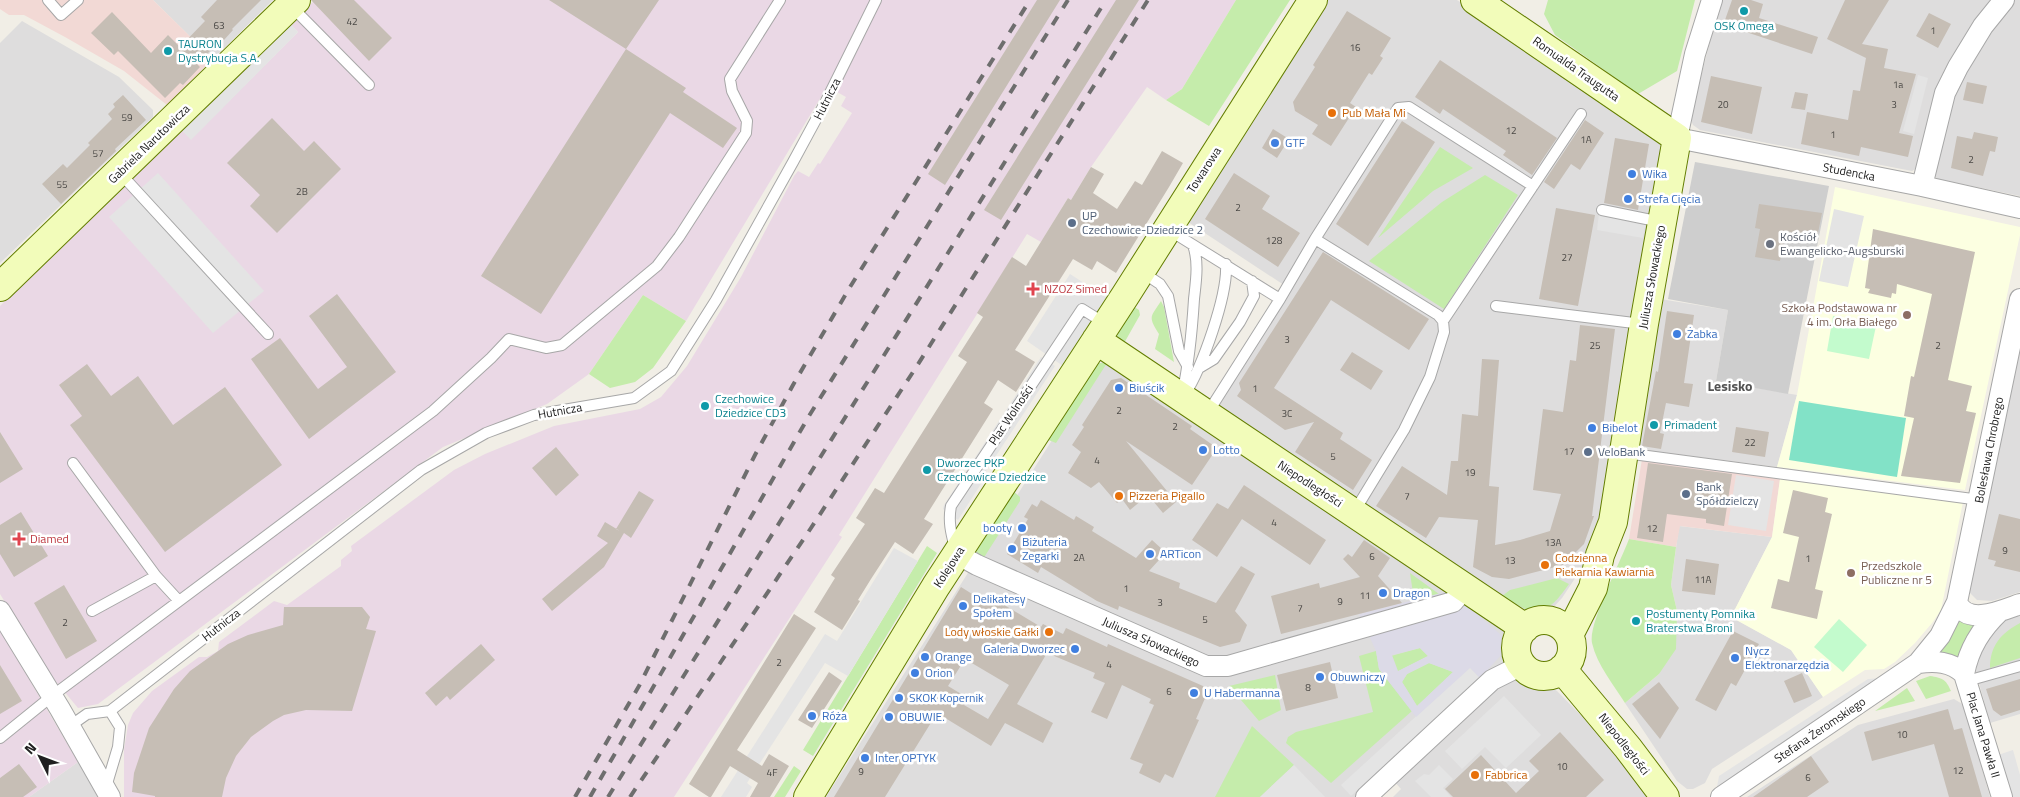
<svg xmlns="http://www.w3.org/2000/svg" width="2020" height="797" font-family="'Titillium Web',sans-serif">
  <rect width="100%" height="100%" fill="#f1eee6"/>
  <path fill="#dedddd" d="M153 0H273L213 59Z
    M1327 0H1457L1630 114 1663 143 1595 548 1562 598 1550 611 1531 616 1359 504 1218 405 1290 289 1188 222Z
    M1721 0H1993L1917 168 1912 171 1700 130 1693 125 1690 118Z
    M2015 0H2020V196L1938 179 1934 176 1954 94 1992 24Z
    M22 21 119 77 153 110V117L0 263V43Z
    M1654 298 1728 310 1716 381 1797 395 1777 467 1633 449Z
    M2020 334V592L1992 601 1977 600 1969 592 1968 585Z
    M1106 355 1498 623 1510 639 1508 660 1360 797H826Z
    M1679 526 1772 537 1731 617 1791 650 1823 697 1712 769 1705 783 1693 789H1687L1677 781 1625 703 1659 674 1677 611 1671 585Z
    M2020 612V714L1990 723 1976 672 1977 655 1985 639 2002 621Z
    M1518 677 1540 681 1557 691 1616 751 1652 797H1393L1401 789 1394 781 1502 683Z
    M1954 699 1964 705 1990 797H1747L1858 725Z
    M78 762 98 797H29Z"/>
  <path fill="#f2d9d5" d="M0 0H153L213 59 167 105 124 71 65 37 24 15H9L0 9Z
    M1642 459 1780 479 1772 537 1680 526 1676 547 1629 539Z"/>
  <path fill="#ead8e5" d="M315 0H871L827 87 686 321 643 295 589 374 547 404 443 447 98 704 78 708 48 672 0 594V306L182 130 191 139 298 32 290 24Z
    M882 0H1236L1182 89 1166 100 1147 87 1091 167 1071 200 1068 198 1041 242 1027 234 839 535 842 537 674 797H124V750L128 725 133 713 152 691 199 657H207L218 651 219 642 274 601 287 605 341 566V560L352 551 351 546 454 470 485 454 554 426 640 409 661 397 687 366 741 277 794 176 798 171 809 177 818 163 820 164 852 113 841 106 846 97 837 92Z
    M0 630 78 762 29 797H0Z"/>
  <path fill="#fcffe1" d="M1835 187 2020 227V235L1965 490 1777 467 1797 395Z
    M1780 479 1963 502 1941 610 1932 623 1915 643 1895 662 1884 669 1865 670 1823 697 1791 650 1731 617 1772 537Z"/>
  <path fill="#cecece" d="M1695 162 1829 186 1788 394 1716 381 1728 310 1668 299Z"/>
  <path fill="#c5ecab" d="M1236 0H1290L1209 126 1166 100 1182 89Z
    M1548 0H1695L1677 71 1638 94 1555 35 1544 14Z
    M1440 147 1473 168 1433 191 1378 238Z
    M1485 175 1518 195 1444 309 1369 261 1442 202Z
    M643 295 686 321 653 368 635 382 610 388 589 374Z
    M1161 301 1164 307 1174 362 1155 349 1159 334C1148 316 1150 318 1161 301Z
    M1133 306 1139 310 1140 315 1123 345 1117 335V331Z
    M1099 363H1107L1056 443 1046 439 1093 366Z
    M1013 491 1020 497V501L983 559 977 554 975 545Z
    M1629 539 1676 547 1671 585 1677 611 1676 649 1659 674 1625 703C1614 685 1597 665 1592 643 1588 624 1621 561 1629 539Z
    M927 546 937 553 813 756 803 750Z
    M1410 573 1439 594 1414 600Z
    M1557 578 1569 584C1557 600 1553 608 1532 613L1502 596 1510 590Z
    M1958 618 1985 619 1960 662 1935 654Z
    M2020 623V658L1990 668C1990 646 2001 633 2020 623Z
    M1420 648 1428 656 1397 672 1391 656Z
    M1376 651 1379 669 1412 711 1331 783 1286 743 1288 737 1296 732 1373 712 1359 656Z
    M1429 663 1453 672 1417 706 1402 682 1407 674Z
    M1275 675 1281 710 1259 721 1229 686Z
    M1930 676C1942 678 1946 679 1951 691L1926 699 1916 681Z
    M1907 688 1915 701 1875 711Z
    M1252 726 1294 765 1260 797H1215Z
    M794 766 801 771 785 797H774Z"/>
  <path fill="#c3fbcd" d="M1833 316 1876 326 1869 359 1827 351Z
    M1839 619 1867 645 1843 672 1814 647Z"/>
  <path fill="#82e2c7" d="M1799 401 1906 418 1897 477 1789 460Z"/>
  <path fill="#e4e4e4" d="M285 18 298 32 191 140 177 125Z
    M1918 75 1928 78 1914 134 1903 131Z
    M158 173 264 291 213 333 109 217Z
    M1834 209 1864 216 1848 287 1819 281Z
    M1599 213 1646 221 1643 238 1597 230Z
    M1070 274 1107 298 1063 366 1027 341Z
    M1627 334 1637 335 1612 494 1602 493Z
    M1041 357 1055 366 984 474 986 476 958 520 943 509 944 505Z
    M1736 475 1774 481 1766 531 1728 525Z
    M894 548 918 561 848 676 825 663 747 783 752 787 746 797H721L825 634 837 641Z
    M1470 667 1480 678 1351 796 1341 785Z
    M1883 678 1717 787 1719 776 1868 679Z
    M1504 696 1541 735 1506 768 1485 747 1462 769 1445 751Z
    M2013 750 2020 775V797H2010L1998 755Z
    M1294 765 1325 797H1260Z
    M1439 765 1453 779 1443 788 1451 797H1431L1415 781 1424 774 1429 775Z"/>
  <path fill="#dcdae7" fill-rule="evenodd" d="M1449 591 1499 633 1505 642V651L1480 678 1470 668 1416 717 1379 669 1376 651 1359 614ZM1420 648 1428 656 1398 671 1392 655ZM1429 663 1453 672 1417 706 1402 682 1407 674Z"/>
  <path fill="#c6beb5" fill-rule="evenodd" d="M217 0H261L232 29 233 30 224 40 222 39 197 64 200 67 183 85 180 83 165 98 118 51 114 55 91 33 112 12 151 53 168 35 180 47 205 21 201 17Z
    M311 0H354L392 38 369 61Z
    M549 0H659L626 49Z
    M1037 0H1060L945 185 928 174Z
    M1116 0H1139L1001 220 984 210Z
    M1732 0H1751L1763 4 1759 18 1818 37 1812 54 1743 31 1745 26 1725 20Z
    M1845 0H1889L1862 44 1888 49 1884 68 1916 74 1899 133 1913 136 1908 157 1861 147 1859 156 1801 144 1807 112 1848 120 1853 90 1860 91 1866 58 1827 39Z
    M1347 11 1391 38 1380 56 1383 58 1372 75 1369 73 1350 103 1356 107 1331 146 1312 134 1318 125 1295 111 1293 102 1315 67 1313 65Z
    M1929 13 1951 24 1938 48 1916 36Z
    M626 49 686 88 683 92 737 128 723 148 670 113 541 314 481 276Z
    M1440 60 1557 138 1532 175 1503 155 1506 151 1443 109 1440 114 1415 97Z
    M1711 76 1762 87 1752 134 1701 122Z
    M1967 82 1987 86 1983 104 1963 100Z
    M1795 92 1808 94 1805 110 1791 108Z
    M123 95 146 120 115 149 116 151 61 204 42 184 63 164 67 168 90 145 88 143 112 119 108 114 115 107 113 104Z
    M272 118 304 151 314 141 341 169 277 233 250 206 260 195 227 163Z
    M1585 120 1604 133 1580 170 1571 164 1554 189 1544 182Z
    M1402 121 1435 142 1368 246 1336 224Z
    M1273 129 1289 139 1277 158 1262 148Z
    M1974 132 1998 137 1995 152 1990 151 1983 176 1951 168 1957 136 1972 139Z
    M1615 138 1649 144 1638 210 1604 203Z
    M1162 151 1183 163 1169 187 1116 273 1097 261 1092 270 1073 259 1015 350 1035 362 1016 392 998 380 984 403 993 409 924 519 933 524 913 554 895 542 871 579 858 600 860 601 842 630 814 612 835 578 831 575 865 524 856 518 875 488 884 493 967 362 958 356 983 317 977 313 1012 257 1026 266 1068 198 1071 200 1091 167 1104 174 1093 193 1117 209 1135 181 1142 185Z
    M1234 173 1270 196 1262 209 1300 233 1278 267 1205 219Z
    M1759 204 1822 213 1817 238 1786 231 1780 261 1755 257 1760 229 1755 228Z
    M1556 208 1595 215 1578 306 1539 299Z
    M1873 229 1975 252 1948 380 1972 386 1966 411 1976 413 1960 483 1901 476 1914 418 1904 416 1911 376 1914 377 1932 294 1897 284 1896 294 1892 293 1891 298 1868 293 1870 289 1865 288Z
    M1323 252 1429 319 1409 350 1331 300 1274 388 1343 433 1340 439 1372 460 1353 490 1295 452 1314 422 1285 430 1237 396 1241 390 1239 383Z
    M337 294 396 372 309 439 251 359 280 338 318 389 347 367 309 316Z
    M1667 311 1694 315 1684 383 1693 384 1689 407 1666 403 1660 433 1664 434 1661 449 1642 446 1656 371 1658 372Z
    M1580 325 1615 329 1592 516H1594L1584 544 1563 565 1509 579 1492 577 1473 567 1478 520 1439 517 1426 538 1376 506 1402 466 1447 495 1451 461H1458L1462 414 1478 416 1482 359 1499 360 1489 486 1499 487 1495 545 1520 540 1550 531 1561 494 1533 490 1543 409 1563 412 1570 360 1576 361Z
    M1352 352 1383 371 1371 390 1340 370Z
    M87 364 111 396 138 376 173 425 225 387 282 465 165 552 70 425 82 416 59 385Z
    M1121 378 1192 426 1190 429 1217 448 1192 485 1126 441 1176 502 1163 513 1148 495 1130 510 1122 499 1117 503 1099 482 1091 488 1068 473 1081 452 1072 445 1084 427 1082 425 1111 380Z
    M1736 427 1769 432 1765 457 1732 452Z
    M0 432 23 469 0 483Z
    M556 447 579 475 556 496 532 468Z
    M1648 463 1732 474 1724 526 1706 523V519L1667 514 1663 542 1637 538Z
    M1244 485 1326 540 1310 565 1242 519 1217 557 1192 540 1217 503 1228 509Z
    M1793 490 1828 498 1825 512 1832 514 1815 589 1823 591 1817 619 1771 608 1778 579 1789 582 1799 537 1783 533Z
    M639 491 654 500 631 538 624 533 604 567 552 611 542 599 608 543 597 536 605 522 620 531 616 529Z
    M1041 500 1074 520 1076 516 1094 527 1092 531 1136 558 1152 540 1163 550 1156 558 1159 560 1149 571 1180 583 1179 588 1216 603 1241 566 1255 574 1235 611 1247 625 1240 642 1220 647 1119 606 1118 610 1097 601 1041 567 1038 573 1007 554 1028 519 1024 517 1032 504 1037 507Z
    M21 512 48 556 14 577 0 554V525Z
    M1999 514 2020 519V572L1994 566 1996 561 1988 559Z
    M1364 540 1390 558 1378 576 1402 603 1281 634 1271 596 1319 583 1320 588 1360 577 1343 559 1348 554 1352 557Z
    M1686 559 1719 564 1715 595 1682 591Z
    M64 585 97 641 66 659 34 603Z
    M961 587 988 604 991 597 1041 627 1043 624 1063 634 1066 628 1107 647 1108 644 1135 656 1203 686 1206 696 1196 719 1199 720 1173 778 1165 774 1160 783 1139 773 1143 764 1130 759 1154 705 1149 703 1151 699 1122 685 1107 719 1091 712 1105 683 1093 678 1095 673 1047 653 1017 704 1053 723 1043 743 1005 723 991 746 937 713 885 797H834ZM965 659 1009 685 988 719 964 705 968 698 948 686Z
    M284 607H362L370 617 366 629 376 631 352 711 306 710 284 715 273 721 251 737 236 756 226 778 222 797H155V796L132 792 134 773 149 728 174 689 190 671 228 644 248 635 283 625Z
    M794 614 816 628 737 750 762 766 769 754 789 766 770 797H750L758 783 730 766 711 797H709L689 784Z
    M1733 631 1759 644 1736 686 1731 683 1716 711 1695 700Z
    M481 644 495 660 450 700 447 696 436 706 425 693Z
    M1330 662 1338 698 1286 711 1277 675Z
    M0 665 22 701 0 714Z
    M829 672 842 681 812 728 798 720Z
    M1802 673 1812 696 1794 703 1784 681Z
    M2020 679V710L2001 716 1993 710 1986 689Z
    M1659 682 1679 708 1660 739 1632 704Z
    M1948 709 1954 730 1962 728 1982 797H1949L1934 744 1872 761 1864 732Z
    M1560 732 1604 780 1586 797H1453L1445 789 1481 755 1516 793 1539 771 1529 761Z
    M1811 756 1829 782 1807 797H1753Z
    M19 764 37 787 23 797H0V778Z"/>
  <g fill="none" stroke-linecap="round" stroke-linejoin="round">
    <defs>
      <path id="lane" d="M48 0 61 15 78 0
        M291 6 369 85
        M120 173 268 334
        M1602 210 1661 222
        M1169 230 1280 299
        M1142 272 1160 284 1168 296 1179 351 1188 367
        M1496 306 1642 324
        M1443 321 1581 114
        M1199 368 1214 359 1240 322 1254 296 1252 281
        M1185 394C1202 368 1228 295 1226 264
        M1182 395C1189 363 1192 332 1194 299 1196 281 1199 262 1193 245
        M1207 414 1280 299 1315 239
        M1625 453 1980 500
        M73 463 156 576 179 601
        M1354 512 1404 430 1430 377 1444 332 1443 321 1438 315 1315 239 1398 108 1409 107 1533 186
        M955 548C951 533 948 521 951 506L1082 309 1106 324
        M92 611 156 576
        M1967 681 2020 666
        M70 726 87 714 110 711 421 470 486 433 534 415 634 398 671 371 716 300 793 162 826 101 876 0
        M0 738 52 696 433 411 491 358 509 339 546 348 562 345 657 266 679 237 746 133 747 121 732 91 730 79 780 0
        M106 787 118 747 120 727 110 711"/>
      <path id="street" d="M1712 0 1695 54 1677 138 1922 186 2020 208
        M1922 186 1945 93 1958 67 1983 26 2004 0
        M957 554 977 565 1206 666H1228L1453 602 1464 589
        M1957 602C1966 627 2003 610 2020 604
        M0 611 60 709 110 797
        M1918 663C1935 661 1951 661 1964 674L2002 797
        M1964 674C1969 648 1981 629 2000 611
        M1366 797 1492 680 1522 665
        M1721 797 1918 663 1940 636 1957 602 2020 299"/>
      <path id="secondary" d="M1475 0 1677 138 1644 324 1613 522 1600 555 1593 588 1569 635
        M0 287 296 0
        M1096 340 1525 628
        M1516 648a28 28 0 1 1 56 0a28 28 0 1 1-56 0Z
        M1562 669 1628 748 1665 797
        M808 797 936 586 1125 296 1313 0"/>
    </defs>
    <use href="#lane" stroke="#a7a7a7" stroke-width="12"/>
    <use href="#street" stroke="#a7a7a7" stroke-width="22"/>
    <use href="#secondary" stroke="#637d01" stroke-width="30"/>
    <use href="#lane" stroke="#fff" stroke-width="10"/>
    <use href="#street" stroke="#fff" stroke-width="20"/>
    <use href="#secondary" stroke="#f2fcba" stroke-width="28"/>
    <path stroke="#6e6e6e" stroke-width="4" stroke-dasharray="10 10" stroke-linecap="butt" d="M575 797 639 686 755 455 793 385 850 287 1030 0
      M590 797 809 416 1068 0
      M608 797 1106 0
      M630 797 811 528 915 369 1148 0"/>
  </g>
  <g fill="#0f9aa8" stroke="#fff" stroke-width="2">
    <circle cx="1744" cy="11" r="5"/>
    <circle cx="168" cy="51" r="5"/>
    <circle cx="705" cy="406" r="5"/>
    <circle cx="1654" cy="425" r="5"/>
    <circle cx="927" cy="470" r="5"/>
    <circle cx="1636" cy="621" r="5"/>
  </g>
  <g fill="#e8710a" stroke="#fff" stroke-width="2">
    <circle cx="1332" cy="113" r="5"/>
    <circle cx="1119" cy="496" r="5"/>
    <circle cx="1545" cy="565" r="5"/>
    <circle cx="1049" cy="632" r="5"/>
    <circle cx="1475" cy="775" r="5"/>
  </g>
  <g fill="#3f7fe0" stroke="#fff" stroke-width="2">
    <circle cx="1275" cy="143" r="5"/>
    <circle cx="1632" cy="174" r="5"/>
    <circle cx="1628" cy="199" r="5"/>
    <circle cx="1677" cy="334" r="5"/>
    <circle cx="1119" cy="388" r="5"/>
    <circle cx="1592" cy="428" r="5"/>
    <circle cx="1203" cy="450" r="5"/>
    <circle cx="1022" cy="528" r="5"/>
    <circle cx="1012" cy="549" r="5"/>
    <circle cx="1150" cy="554" r="5"/>
    <circle cx="1383" cy="593" r="5"/>
    <circle cx="963" cy="606" r="5"/>
    <circle cx="1075" cy="649" r="5"/>
    <circle cx="925" cy="657" r="5"/>
    <circle cx="1735" cy="658" r="5"/>
    <circle cx="915" cy="673" r="5"/>
    <circle cx="1320" cy="677" r="5"/>
    <circle cx="1194" cy="693" r="5"/>
    <circle cx="899" cy="698" r="5"/>
    <circle cx="812" cy="716" r="5"/>
    <circle cx="889" cy="717" r="5"/>
    <circle cx="865" cy="758" r="5"/>
  </g>
  <g fill="#5c6f8a" stroke="#fff" stroke-width="2">
    <circle cx="1072" cy="223" r="5"/>
    <circle cx="1588" cy="452" r="5"/>
    <circle cx="1686" cy="494" r="5"/>
  </g>
  <circle fill="#6b7280" stroke="#fff" stroke-width="2" cx="1770" cy="244" r="5"/>
  <g fill="#e0444e" stroke="#fff" stroke-width="2">
    <path d="M1030.5 281.5h5v5h5v5h-5v5h-5v-5h-5v-5h5z"/>
    <path d="M16.5 531.5h5v5h5v5h-5v5h-5v-5h-5v-5h5z"/>
  </g>
  <g fill="#8d6e63" stroke="#fff" stroke-width="2">
    <circle cx="1907" cy="315" r="5"/>
    <circle cx="1851" cy="573" r="5"/>
  </g>
  <g text-anchor="middle" stroke-width="5" stroke-linejoin="round" paint-order="stroke">
    <g font-size="10" fill="#4a4845">
      <text x="352" y="25">42</text>
      <text x="219" y="29">63</text>
      <text x="1933" y="34">1</text>
      <text x="1355" y="51">16</text>
      <text x="1898" y="88">1a</text>
      <text x="1723" y="108">20</text>
      <text x="1894" y="108">3</text>
      <text x="127" y="121">59</text>
      <text x="1511" y="134">12</text>
      <text x="1833" y="138">1</text>
      <text x="1586" y="143">1A</text>
      <text x="98" y="157">57</text>
      <text x="1971" y="163">2</text>
      <text x="62" y="188">55</text>
      <text x="302" y="195">2B</text>
      <text x="1238" y="211">2</text>
      <text x="1274" y="244">128</text>
      <text x="1567" y="261">27</text>
      <text x="1287" y="343">3</text>
      <text x="1595" y="349">25</text>
      <text x="1938" y="349">2</text>
      <text x="1255" y="392">1</text>
      <text x="1119" y="414">2</text>
      <text x="1287" y="417">3C</text>
      <text x="1175" y="430">2</text>
      <text x="1750" y="446">22</text>
      <text x="1569" y="455">17</text>
      <text x="1333" y="460">5</text>
      <text x="1097" y="464">4</text>
      <text x="1470" y="476">19</text>
      <text x="1407" y="500">7</text>
      <text x="1274" y="526">4</text>
      <text x="1652" y="532">12</text>
      <text x="1553" y="546">13A</text>
      <text x="2005" y="554">9</text>
      <text x="1372" y="560">6</text>
      <text x="1079" y="561">2A</text>
      <text x="1808" y="562">1</text>
      <text x="1510" y="564">13</text>
      <text x="1703" y="583">11A</text>
      <text x="1126" y="592">1</text>
      <text x="1365" y="599">11</text>
      <text x="1340" y="605">9</text>
      <text x="1160" y="606">3</text>
      <text x="1300" y="612">7</text>
      <text x="1205" y="623">5</text>
      <text x="65" y="626">2</text>
      <text x="779" y="666">2</text>
      <text x="1109" y="668">4</text>
      <text x="1308" y="691">8</text>
      <text x="1169" y="695">6</text>
      <text x="1902" y="738">10</text>
      <text x="1562" y="770">10</text>
      <text x="1958" y="774">12</text>
      <text x="861" y="775">9</text>
      <text x="772" y="776">4F</text>
      <text x="1808" y="781">6</text>
    </g>
    <g font-size="12" fill="#0d838f" stroke="#fff" text-anchor="start">
      <text x="1744" y="30" text-anchor="middle">OSK Omega</text>
      <text x="178" y="48">TAURON<tspan x="178" dy="14">Dystrybucja S.A.</tspan></text>
      <text x="715" y="403">Czechowice<tspan x="715" dy="14">Dziedzice CD3</tspan></text>
      <text x="1664" y="429">Primadent</text>
      <text x="937" y="467">Dworzec PKP<tspan x="937" dy="14">Czechowice Dziedzice</tspan></text>
      <text x="1646" y="618">Postumenty Pomnika<tspan x="1646" dy="14">Braterstwa Broni</tspan></text>
    </g>
    <g font-size="12" fill="#202020" stroke="#fff">
      <text transform="translate(1576 69) rotate(35)" y="4">Romualda Traugutta</text>
      <text transform="translate(827 99) rotate(-63)" y="4">Hutnicza</text>
      <text transform="translate(149 144) rotate(-44)" y="4">Gabriela Narutowicza</text>
      <text transform="translate(1204 170) rotate(-57)" y="4">Towarowa</text>
      <text transform="translate(1849 172) rotate(11)" y="4">Studencka</text>
      <text transform="translate(1652 277) rotate(-80)" y="4">Juliusza Słowackiego</text>
      <text transform="translate(560 411) rotate(-10)" y="4">Hutnicza</text>
      <text transform="translate(1011 415) rotate(-56)" y="4">Plac Wolności</text>
      <text transform="translate(1989 450) rotate(-79)" y="4">Bolesława Chrobrego</text>
      <text transform="translate(1310 484) rotate(33)" y="4">Niepodległości</text>
      <text transform="translate(949 567) rotate(-57)" y="4">Kolejowa</text>
      <text transform="translate(221 625) rotate(-38)" y="4">Hutnicza</text>
      <text transform="translate(1151 642) rotate(24)" y="4">Juliusza Słowackiego</text>
      <text transform="translate(1820 730) rotate(-34)" y="4">Stefana Żeromskiego</text>
      <text transform="translate(1983 735) rotate(73)" y="4">Plac Jana Pawła II</text>
      <text transform="translate(1624 744) rotate(52)" y="4">Niepodległości</text>
    </g>
    <g font-size="12" fill="#c56008" stroke="#fff" text-anchor="start">
      <text x="1342" y="117">Pub Mała Mi</text>
      <text x="1129" y="500">Pizzeria Pigallo</text>
      <text x="1555" y="562">Codzienna<tspan x="1555" dy="14">Piekarnia Kawiarnia</tspan></text>
      <text x="1039" y="636" text-anchor="end">Lody włoskie Gałki</text>
      <text x="1485" y="779">Fabbrica</text>
    </g>
    <g font-size="12" fill="#366cbe" stroke="#fff" text-anchor="start">
      <text x="1285" y="147">GTF</text>
      <text x="1642" y="178">Wika</text>
      <text x="1638" y="203">Strefa Cięcia</text>
      <text x="1687" y="338">Żabka</text>
      <text x="1129" y="392">Biuścik</text>
      <text x="1602" y="432">Bibelot</text>
      <text x="1213" y="454">Lotto</text>
      <text x="1012" y="532" text-anchor="end">booty</text>
      <text x="1022" y="546">Biżuteria<tspan x="1022" dy="14">Zegarki</tspan></text>
      <text x="1160" y="558">ARTicon</text>
      <text x="1393" y="597">Dragon</text>
      <text x="973" y="603">Delikatesy<tspan x="973" dy="14">Społem</tspan></text>
      <text x="1065" y="653" text-anchor="end">Galeria Dworzec</text>
      <text x="1745" y="655">Nycz<tspan x="1745" dy="14">Elektronarzędzia</tspan></text>
      <text x="935" y="661">Orange</text>
      <text x="925" y="677">Orion</text>
      <text x="1330" y="681">Obuwniczy</text>
      <text x="1204" y="697">U Habermanna</text>
      <text x="909" y="702">SKOK Kopernik</text>
      <text x="822" y="720">Róża</text>
      <text x="899" y="721">OBUWIE.</text>
      <text x="875" y="762">Inter OPTYK</text>
    </g>
    <g font-size="12" fill="#4e5e75" stroke="#fff" text-anchor="start">
      <text x="1082" y="220">UP<tspan x="1082" dy="14">Czechowice-Dziedzice 2</tspan></text>
      <text x="1598" y="456">VeloBank</text>
      <text x="1696" y="491">Bank<tspan x="1696" dy="14">Spółdzielczy</tspan></text>
    </g>
    <g font-size="12" fill="#5b616d" stroke="#fff" text-anchor="start">
      <text x="1780" y="241">Kościół<tspan x="1780" dy="14">Ewangelicko-Augsburski</tspan></text>
    </g>
    <g font-size="12" fill="#be3a42" stroke="#fff" text-anchor="start">
      <text x="1044" y="293">NZOZ Simed</text>
      <text x="30" y="543">Diamed</text>
    </g>
    <g font-size="12" fill="#785e54" stroke="#fff" text-anchor="end">
      <text x="1897" y="312">Szkoła Podstawowa nr<tspan x="1897" dy="14">4 im. Orła Białego</tspan></text>
      <text x="1861" y="570" text-anchor="start">Przedszkole<tspan x="1861" dy="14">Publiczne nr 5</tspan></text>
    </g>
    <g font-size="14" font-weight="bold" fill="#535353" stroke="#fff">
      <text x="1730" y="391">Lesisko</text>
    </g>
  </g>
  <g transform="translate(40 757) rotate(312)" stroke="#ffffff" stroke-width="4" paint-order="stroke">
  <path d="M0-4L9 19L0 12L-9 19Z" fill="#202020"/>
  <text y="-8" font-size="14" font-weight="bold" text-anchor="middle" fill="#202020">N</text>
  </g>
</svg>
